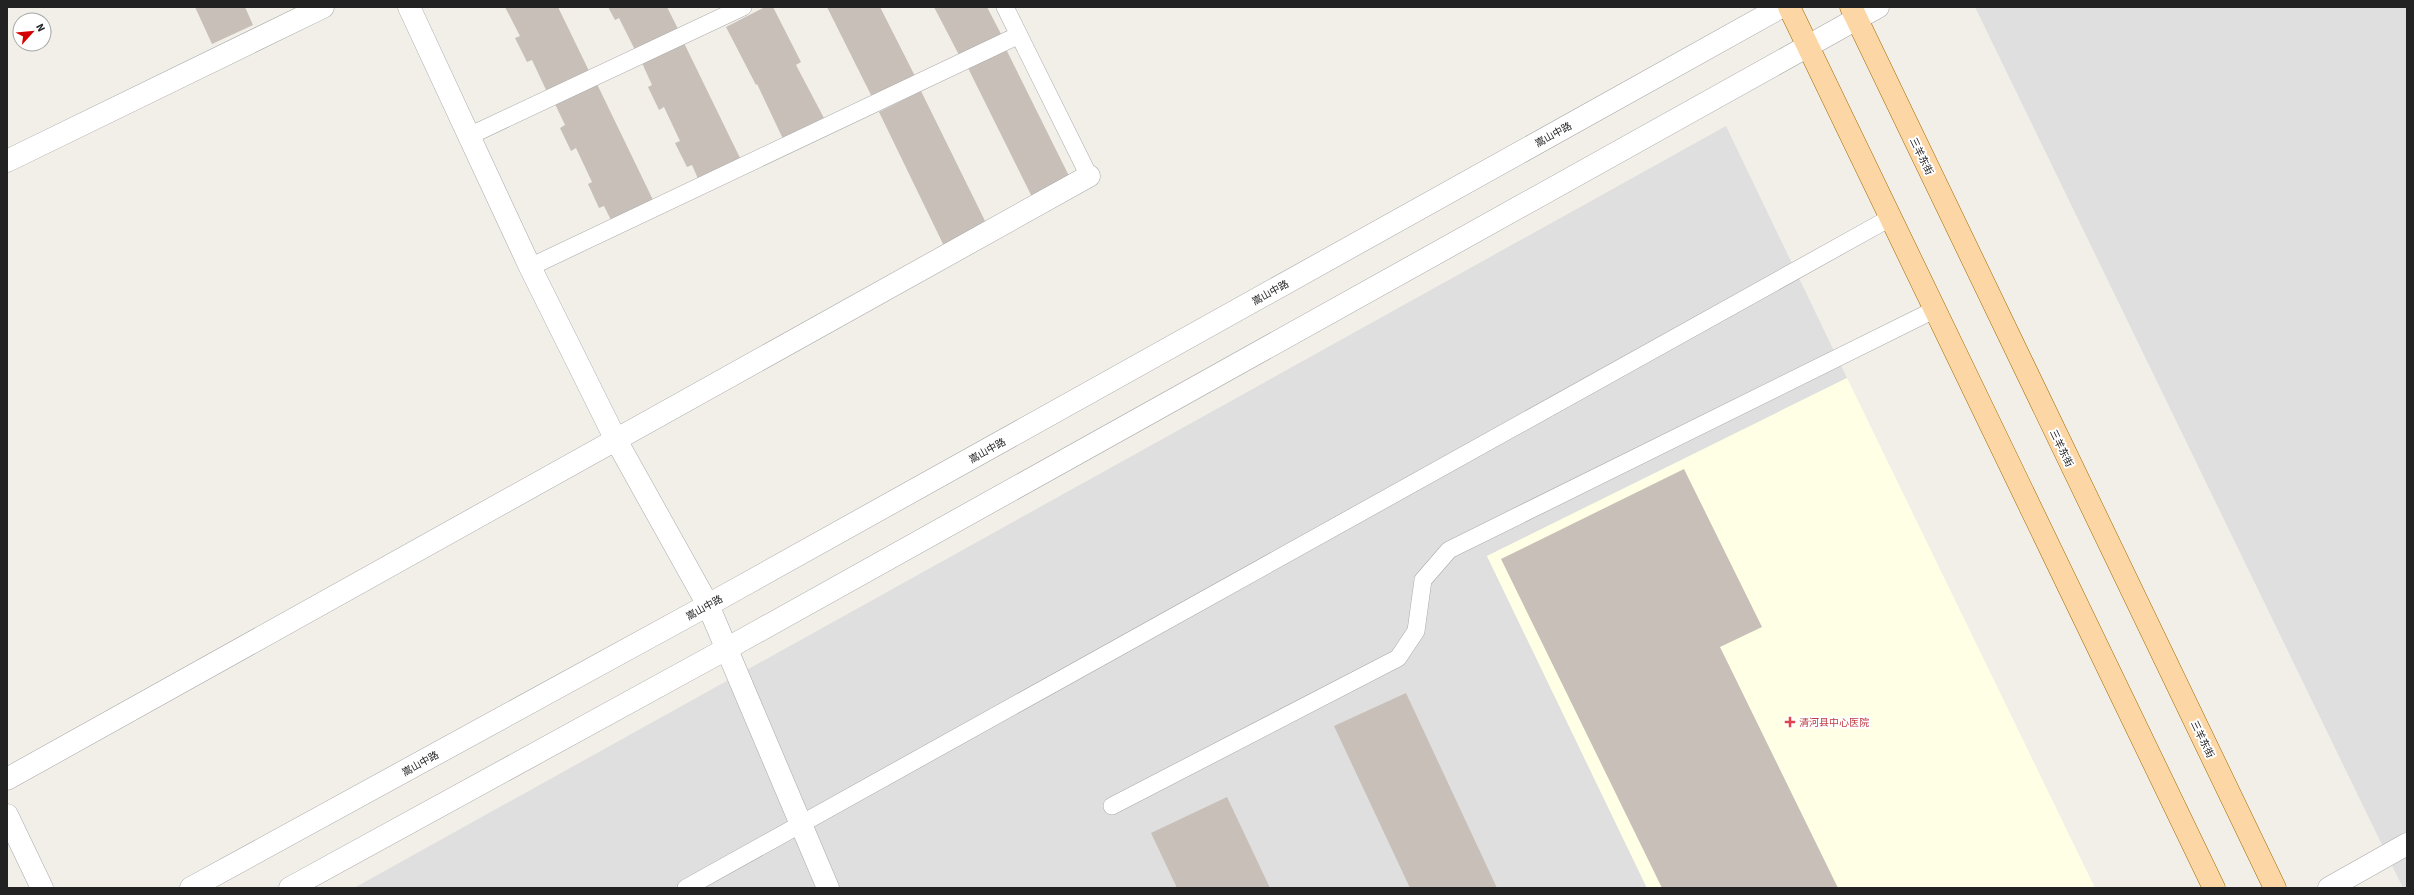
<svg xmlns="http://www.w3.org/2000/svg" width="2414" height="895" font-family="'Source Sans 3','Noto Sans SC',sans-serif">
  <rect width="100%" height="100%" fill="#f2efe9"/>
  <path fill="#e0dfdf" d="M1975 7H2407V888H2403Z
    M1726 126 1847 378 1487 556 1647 888H354Z"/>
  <path fill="#ffffe5" d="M1847 378 2095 888H1647L1487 556Z"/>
  <path fill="#c7bfb8" d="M195 7H245L253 25 212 44Z
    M505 7H558L590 73 548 94 532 60 527 62 515 38 520 36Z
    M608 7H667L679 31 636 52 619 18 615 20Z
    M765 7H773L801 62 796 65 825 120 784 141 757 84 756 85 726 27Z
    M827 7H880L916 78 873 99Z
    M934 7H987L1001 34 959 55Z
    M684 43 741 160 699 181 692 165 687 167 675 143 680 141 664 107 659 110 648 87 652 85 642 63Z
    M1006 49 1072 182 1034 201 968 68Z
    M597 84 654 202 612 222 604 206 599 208 588 184 592 182 576 148 571 151 560 128 565 125 555 104Z
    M921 91 987 225 944 246 879 112Z
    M1684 469 1762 627 1720 647 1838 888H1662L1501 559Z
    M1406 693 1497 888H1410L1334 726Z
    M1227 797 1270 888H1177L1151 833Z"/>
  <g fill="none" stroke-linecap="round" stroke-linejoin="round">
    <defs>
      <path id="service" d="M1005 7 1089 176
        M469 136 743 7
        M530 267 1019 35
        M1112 806 1398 658 1416 631 1423 580 1449 550 1934 310
        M686 888 1890 218"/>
      <path id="minor" d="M409 7 530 267 616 440 708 605 828 888
        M7 161 323 7
        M7 779 1089 176"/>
      <path id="tertiary" d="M7 815 42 888
        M191 888 708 605 1781 7
        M290 888 728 648 1878 7
        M2329 888 2407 844"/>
      <path id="primary" d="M1789 7 2214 888
        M1851 7 2275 888"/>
    </defs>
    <use href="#service" stroke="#a9a9a9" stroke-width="18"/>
    <use href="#minor" stroke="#a9a9a9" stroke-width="23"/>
    <use href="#tertiary" stroke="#a9a9a9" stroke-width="23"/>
    <use href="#primary" stroke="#a06b00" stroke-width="23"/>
    <use href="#service" stroke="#fff" stroke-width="17"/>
    <use href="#minor" stroke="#fff" stroke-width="22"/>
    <use href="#tertiary" stroke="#fff" stroke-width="22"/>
    <use href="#primary" stroke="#fcd6a4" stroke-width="22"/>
  </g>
  <path fill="#e0444e" stroke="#fff" stroke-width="1.5" d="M1788 716h4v4h4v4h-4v4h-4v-4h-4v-4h4z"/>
  <g text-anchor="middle" stroke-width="4" stroke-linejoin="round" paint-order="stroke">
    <g font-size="10" fill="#222" stroke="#fff">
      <text transform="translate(1553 134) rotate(-29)" y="4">嵩山中路</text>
      <text transform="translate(1922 156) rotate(64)" y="4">三羊东街</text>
      <text transform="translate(1270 292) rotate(-29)" y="4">嵩山中路</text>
      <text transform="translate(2062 448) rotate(64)" y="4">三羊东街</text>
      <text transform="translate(987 450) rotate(-29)" y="4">嵩山中路</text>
      <text transform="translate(704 607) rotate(-29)" y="4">嵩山中路</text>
      <text transform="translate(2203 739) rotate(64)" y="4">三羊东街</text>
      <text transform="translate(420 763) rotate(-29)" y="4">嵩山中路</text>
    </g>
    <g font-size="10" fill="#be3a42" stroke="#fff" text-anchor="start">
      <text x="1799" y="726">清河县中心医院</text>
    </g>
  </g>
  <rect width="2414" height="895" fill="none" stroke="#222222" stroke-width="16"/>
  <g transform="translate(32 32) rotate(63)"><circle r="19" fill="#ffffff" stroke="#a7a7a7"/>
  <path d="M0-3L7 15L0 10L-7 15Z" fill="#d40000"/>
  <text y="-6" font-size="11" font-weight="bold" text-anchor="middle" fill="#222222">N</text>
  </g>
</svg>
